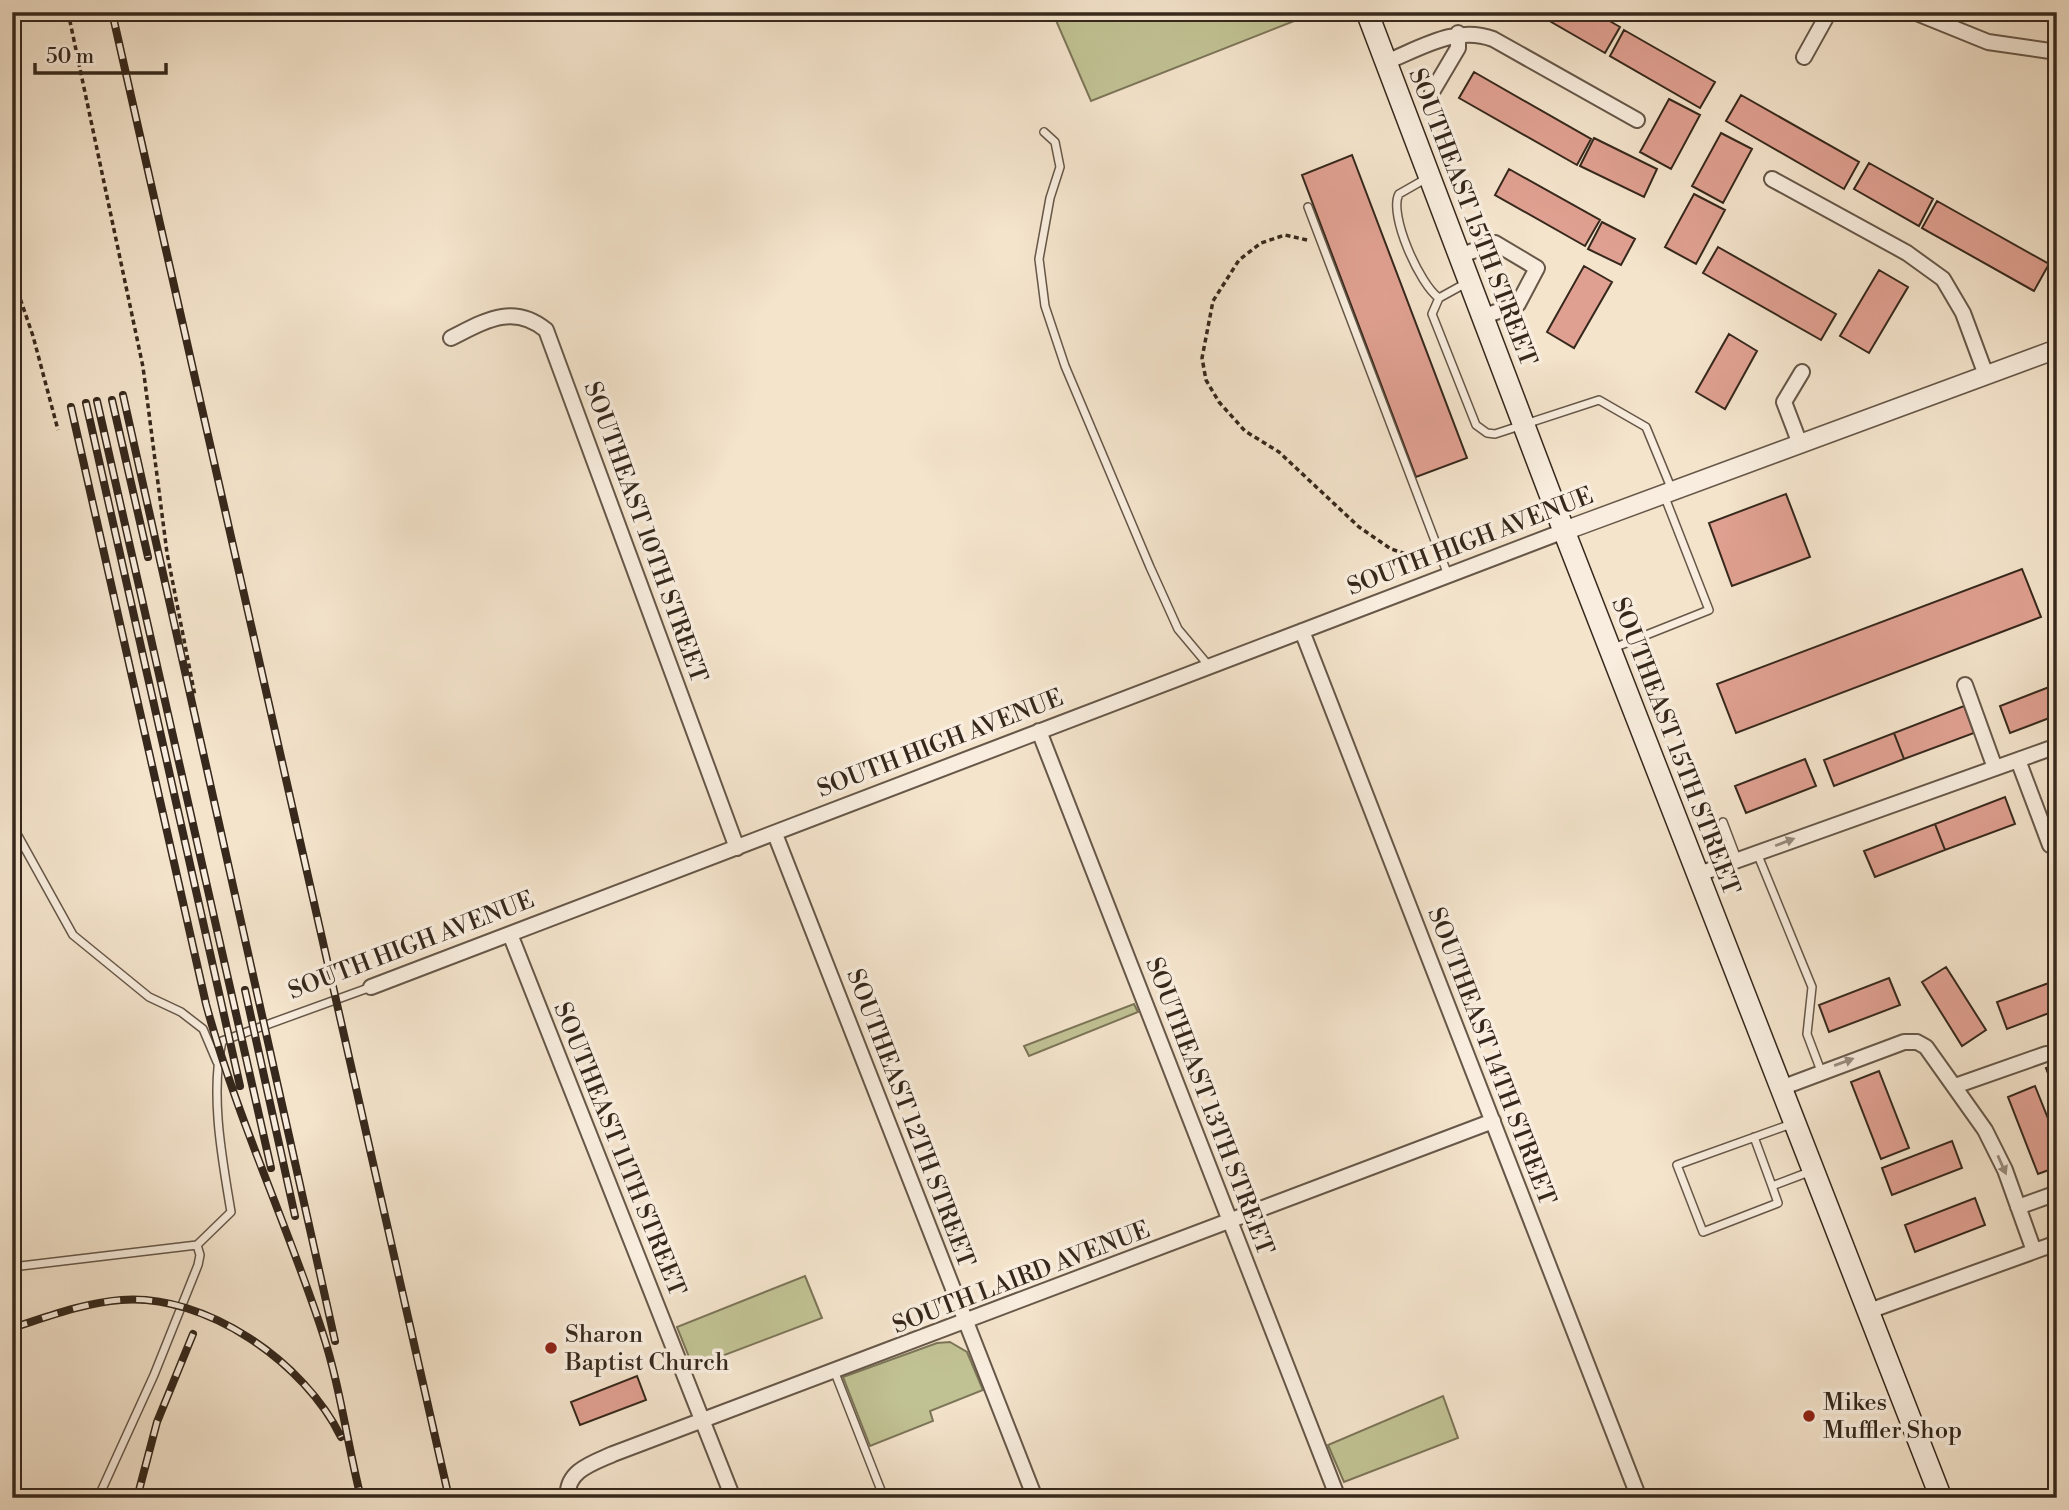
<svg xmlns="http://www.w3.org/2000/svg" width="2069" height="1510" font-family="'Libre Bodoni',serif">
  <rect width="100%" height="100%" fill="#f4e4cc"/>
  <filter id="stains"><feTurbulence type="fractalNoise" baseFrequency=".00286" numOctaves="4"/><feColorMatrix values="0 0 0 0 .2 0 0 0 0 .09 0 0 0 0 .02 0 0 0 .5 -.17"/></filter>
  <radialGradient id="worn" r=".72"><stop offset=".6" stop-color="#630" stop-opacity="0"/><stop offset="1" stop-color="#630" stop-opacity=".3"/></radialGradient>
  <path fill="#c1c294" stroke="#7c7558" stroke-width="2" d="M1048 12H1317L1091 101 1055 18Z
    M1134 1004 1138 1012 1029 1056 1024 1046Z
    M805 1276 822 1318 693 1367 677 1327Z
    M950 1342 967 1352 983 1390 930 1411 933 1421 870 1446 843 1377 937 1343Z
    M1443 1396 1458 1438 1344 1482 1328 1445Z"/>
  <path fill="#e0a091" stroke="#36281c" stroke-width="2" d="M1534 12H1594L1620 27 1605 53Z
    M1624 30 1715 82 1700 108 1610 56Z
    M1474 72 1591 139 1577 165 1459 98Z
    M1741 95 1859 162 1844 189 1726 121Z
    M1669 99 1700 115 1671 169 1640 152Z
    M1721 133 1752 149 1723 203 1692 186Z
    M1594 138 1657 169 1644 197 1580 166Z
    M1352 155 1467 458 1416 477 1302 175Z
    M1869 163 1933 199 1919 226 1854 189Z
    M1509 169 1600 220 1585 246 1495 195Z
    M1694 194 1725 210 1696 264 1665 247Z
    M1937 201 2049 264 2034 291 1922 228Z
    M1602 222 1635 239 1621 265 1588 249Z
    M1718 247 1836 314 1821 340 1703 273Z
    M1584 266 1612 282 1574 348 1547 332Z
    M1879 270 1908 287 1869 353 1840 336Z
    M1729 334 1757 351 1725 409 1696 392Z
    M1786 494 1810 557 1732 586 1709 523Z
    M2022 569 2041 617 1736 733 1717 684Z
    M2057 684V715L2010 733 2000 706Z
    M1964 706 1974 733 1904 759 1894 733Z
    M1894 733 1904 759 1834 786 1824 760Z
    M1805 759 1816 786 1746 813 1735 786Z
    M2005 797 2015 824 1945 850 1935 824Z
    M1935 824 1945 850 1875 877 1864 851Z
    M1946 967 1986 1030 1962 1046 1922 982Z
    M1889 978 1900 1005 1829 1032 1819 1005Z
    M2057 980V1010L2007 1029 1997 1002Z
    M2057 1064V1097L2046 1068Z
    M1879 1071 1909 1148 1881 1159 1851 1082Z
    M2035 1086 2057 1141V1167L2038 1174 2008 1097Z
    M1952 1141 1962 1168 1892 1195 1882 1168Z
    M1975 1198 1985 1225 1915 1252 1905 1225Z
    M637 1376 646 1400 580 1425 571 1402Z"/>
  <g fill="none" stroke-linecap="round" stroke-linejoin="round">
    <defs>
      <path id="service" d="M1044 132 1055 142 1060 167 1050 198 1039 259 1045 306 1065 366 1150 567 1178 629 1209 666
        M1427 178 1399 194C1388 214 1420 285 1439 298
        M1308 207 1448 575
        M1468 282 1439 298 1432 314 1476 425 1487 433 1495 434 1599 400 1646 427 1672 490
        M1611 649 1709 610 1664 495
        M1723 822 1737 859
        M12 825 73 935 149 997 181 1012 203 1029 217 1062
        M1757 853 1812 987 1807 1034 1821 1071
        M1794 1123 1677 1165 1703 1232 1778 1203 1772 1186 1809 1172
        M1754 1137 1772 1186
        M12 1267 197 1245 231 1212C222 1158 210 1095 222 1041L371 987
        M835 1373 884 1498
        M98 1498 154 1375 198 1265 200 1255 197 1245"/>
      <path id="minor" d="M1914 12 1988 42 2057 52
        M1804 57 1829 12
        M1386 62C1421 48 1456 25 1493 39L1637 120
        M1432 92 1458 48V33
        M1772 179 1907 253 1943 279 1963 313 1986 375
        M1459 256 1495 243 1537 268 1518 304 1482 317
        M451 338C485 321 513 303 546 330L737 848
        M1800 444 1784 402 1802 372
        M1302 631 1639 1498
        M1965 685 1995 768
        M1039 731 1338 1498
        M2018 760 2050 845
        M775 834 1035 1498
        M1699 874 2057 746
        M510 934 733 1498
        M371 987 1564 531
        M1955 1086 2046 1054
        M1781 1088 1904 1042H1917L1926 1047 1985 1130 2005 1170 2034 1251
        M2018 1207 2057 1193
        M1869 1311 2057 1243
        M568 1498C565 1471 593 1463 613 1454L1493 1121"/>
      <path id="tertiary" d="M1564 531 2057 349"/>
      <path id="secondary" d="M1367 12 1564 531 1941 1498"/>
    </defs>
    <use href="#service" stroke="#665748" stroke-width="10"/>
    <use href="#minor" stroke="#665748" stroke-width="18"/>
    <use href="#tertiary" stroke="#665748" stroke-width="21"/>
    <use href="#secondary" stroke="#36281c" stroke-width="24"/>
    <path stroke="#36281c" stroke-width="3.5" stroke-dasharray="5 3.5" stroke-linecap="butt" d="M68 12 143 367 167 553 195 696
      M1307 240 1285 235 1261 243 1239 260 1213 301 1202 358 1206 380 1219 402 1245 431 1279 452 1359 527 1391 549 1431 562
      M12 275 33 336 58 430"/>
    <use href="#service" stroke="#f8edde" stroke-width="7"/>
    <use href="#minor" stroke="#f8edde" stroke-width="14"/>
    <use href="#tertiary" stroke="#f8edde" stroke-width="18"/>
    <use href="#secondary" stroke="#f8edde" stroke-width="21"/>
    <defs>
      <path id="rail" d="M112 12 449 1498
        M123 395 335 1341
        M112 400 148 557
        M97 401 271 1168
        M86 403 240 1086
        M71 407 206 1004C236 1116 286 1221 322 1331 340 1385 347 1443 361 1498
        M245 990 295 1216
        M12 1328C47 1317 83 1303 121 1300 206 1293 305 1363 341 1437
        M137 1498 157 1422 193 1334"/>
    </defs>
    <use href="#rail" stroke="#36281c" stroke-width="8"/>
    <use href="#rail" stroke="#f8edde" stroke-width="5" stroke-dasharray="16" stroke-linecap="butt"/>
  </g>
  <defs><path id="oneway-solid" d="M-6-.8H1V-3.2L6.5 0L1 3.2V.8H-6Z" transform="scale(1.75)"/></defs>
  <g fill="#978a7d">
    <use href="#oneway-solid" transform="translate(1785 842) rotate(-21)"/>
    <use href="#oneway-solid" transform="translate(1844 1062) rotate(-20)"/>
    <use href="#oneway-solid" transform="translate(2002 1165) rotate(66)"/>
  </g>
  <g fill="#8f2418" stroke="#f8edde" stroke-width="2.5">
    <circle cx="551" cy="1348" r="7"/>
    <circle cx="1809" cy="1416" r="7"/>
  </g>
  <g text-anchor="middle" stroke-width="7" stroke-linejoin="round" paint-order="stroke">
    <g font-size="24" fill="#36281c" stroke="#f8edde">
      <text transform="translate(1473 217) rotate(69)" y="8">SOUTHEAST 15TH STREET</text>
      <text transform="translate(646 532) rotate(70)" y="8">SOUTHEAST 10TH STREET</text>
      <text transform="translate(1470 541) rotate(-21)" y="8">SOUTH HIGH AVENUE</text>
      <text transform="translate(940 743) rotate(-21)" y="8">SOUTH HIGH AVENUE</text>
      <text transform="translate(1676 746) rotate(69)" y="8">SOUTHEAST 15TH STREET</text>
      <text transform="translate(411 945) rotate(-21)" y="8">SOUTH HIGH AVENUE</text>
      <text transform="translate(1492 1056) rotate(69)" y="8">SOUTHEAST 14TH STREET</text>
      <text transform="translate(1210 1106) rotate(69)" y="8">SOUTHEAST 13TH STREET</text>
      <text transform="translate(911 1118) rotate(69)" y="8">SOUTHEAST 12TH STREET</text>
      <text transform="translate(620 1149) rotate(68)" y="8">SOUTHEAST 11TH STREET</text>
      <text transform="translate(1021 1277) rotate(-21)" y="8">SOUTH LAIRD AVENUE</text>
    </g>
    <g font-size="24" fill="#36281c" stroke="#f8edde" text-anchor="start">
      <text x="565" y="1342">Sharon<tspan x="565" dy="28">Baptist Church</tspan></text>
      <text x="1823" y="1410">Mikes<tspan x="1823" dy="28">Muffler Shop</tspan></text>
    </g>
  </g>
  <rect width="2069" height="1510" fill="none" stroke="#f4e4cc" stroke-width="42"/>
  <rect x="14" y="14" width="2041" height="1482" fill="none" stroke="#36281c" stroke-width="3.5"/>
  <rect x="21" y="21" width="2027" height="1468" fill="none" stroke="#36281c" stroke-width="2"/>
  <path d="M35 63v10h131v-10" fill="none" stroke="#36281c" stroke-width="3.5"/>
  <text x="46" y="63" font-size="21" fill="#36281c" stroke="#f8edde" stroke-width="5" paint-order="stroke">50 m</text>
  <rect width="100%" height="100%" filter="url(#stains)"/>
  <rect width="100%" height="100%" fill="url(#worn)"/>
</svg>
